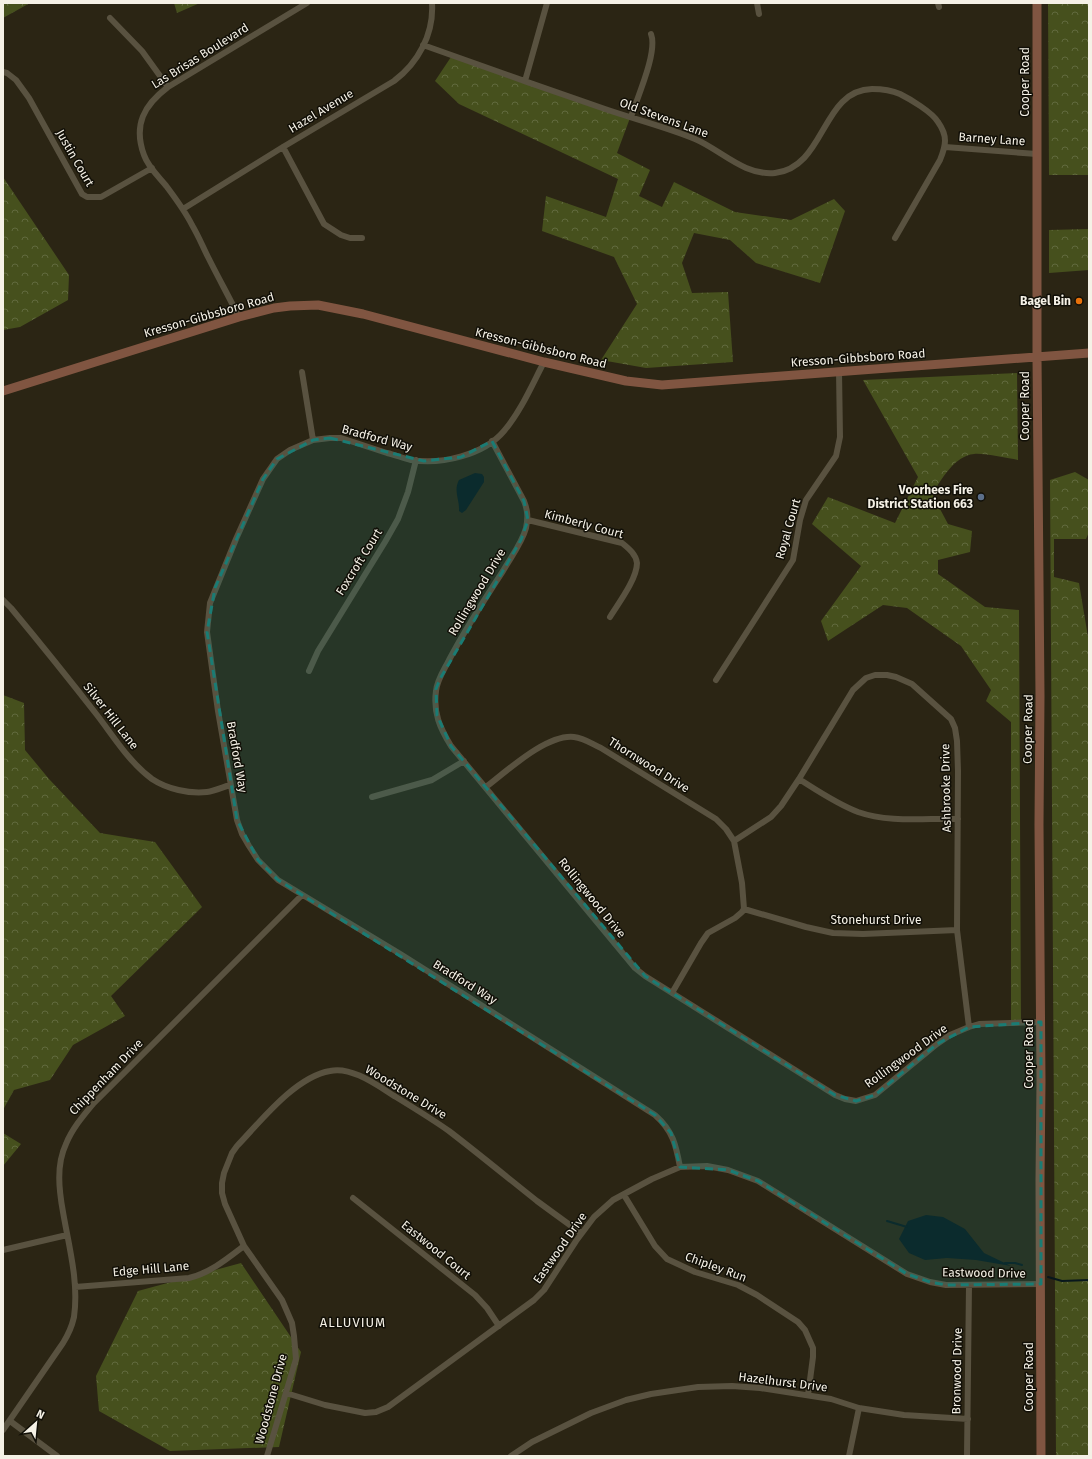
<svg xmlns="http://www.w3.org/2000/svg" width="1092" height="1459" font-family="'Fira Sans',sans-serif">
  <defs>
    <pattern id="forest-crowns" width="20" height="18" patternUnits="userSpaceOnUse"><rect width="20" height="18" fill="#46501d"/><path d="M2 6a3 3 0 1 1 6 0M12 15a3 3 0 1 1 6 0" fill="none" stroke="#616a3e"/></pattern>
  </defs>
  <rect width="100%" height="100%" fill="#2b2514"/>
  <path fill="url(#forest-crowns)" d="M3 3H30L3 18Z
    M174 3H200L177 13Z
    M1048 3H1089V175H1049Z
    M451 57 630 118 617 153 650 170 639 196 662 207 674 182 735 212 791 220 834 199 845 211 820 283 756 263 730 240 694 233 682 263 692 293 728 292 733 362 646 368 601 360 637 304 614 257 542 231 546 196 606 217 618 179 459 104 435 81Z
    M3 177 69 275 68 300 20 327 3 330Z
    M1089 229V270L1049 273V230Z
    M1017 373 1018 460C1007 458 984 453 974 454 954 456 942 479 932 494L948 524 972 531 970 552 938 560V574L985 607 1019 610 1021 1025 1011 1026V722L986 701 991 690 961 646 907 608 883 605 828 641 821 621 861 566 812 524 828 497 895 523 918 477 863 380Z
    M1075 472 1089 480V532L1086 539H1054V577L1079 583 1089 643V1456H1056L1050 480Z
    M3 695 24 703 25 750 49 779 100 833 155 842 202 907 111 996 125 1016 73 1045 50 1080 14 1090 3 1110Z
    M3 1133 21 1144 3 1166Z
    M241 1263 301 1352 279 1447 170 1451 99 1411 96 1376 138 1291Z"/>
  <path fill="#08171c" d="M475 473 482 474 484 477V482L466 510 462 513 459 511C460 500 453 491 459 480Z
    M926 1215 943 1217 965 1229 984 1253 1011 1266 976 1260 947 1258 925 1260 909 1253 899 1239 908 1221Z"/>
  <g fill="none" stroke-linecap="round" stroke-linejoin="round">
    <path stroke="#08171c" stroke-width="2" d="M887 1221 907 1227
      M1005 1263H1015L1022 1265
      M1048 1277 1062 1281 1089 1280"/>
    <path stroke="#595240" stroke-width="6" d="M757 3 759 14
      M938 3 939 7
      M110 18 142 51 168 87
      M423 45C484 67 544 88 605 109 634 119 666 127 695 139 721 150 744 176 775 173 826 167 821 90 872 89 882 89 891 90 900 94 910 99 932 112 938 122 948 136 946 145 940 160L895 238
      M3 72 7 73 16 80 29 98 82 194 87 197H101L152 168
      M525 81 547 3
      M631 117C637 98 658 52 651 34
      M283 147 324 224 341 235 350 238H362
      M945 147 1037 154
      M183 209 283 147 394 81C418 63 434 34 432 3
      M239 317C229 297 218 277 208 257 203 247 198 235 192 225 185 211 176 199 167 187 159 177 148 167 144 155 133 125 144 105 168 87L307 3
      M544 362C532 385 521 411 504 431 484 455 441 465 411 460 403 458 395 455 387 453 372 448 356 443 341 438H330L313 440 290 450 277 459 263 479 236 539 210 603 207 632 218 711 237 820 242 834 249 846 258 860 278 880 402 955 655 1115C673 1131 676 1145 680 1167
      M302 372 313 440
      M492 441 524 501C528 511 528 518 526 528 522 543 511 557 503 571 484 600 465 630 449 660 444 670 437 680 436 691 433 713 440 728 451 746L635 968 645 976 835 1095 845 1099 856 1101 875 1095 937 1044 950 1035 969 1027 979 1024 1041 1022
      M528 520 622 543C628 548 636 554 637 563 637 579 618 604 610 617
      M3 600 11 608C40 643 69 679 97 715 114 737 129 762 152 779 167 789 189 794 207 792 215 791 223 787 230 785
      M309 671 318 651 385 542 398 519 408 492 416 460
      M716 680 793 560 800 520 806 500 836 456 840 437 839 371
      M799 779C818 791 837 804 858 812 889 823 926 818 958 819
      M486 787C508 770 547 734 574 737 584 738 592 744 601 748L716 819 726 829 734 841 742 883 744 909
      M372 797 432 780 464 761
      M734 841 771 817 781 806 799 779 853 690 866 678 875 675H887L896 677 912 684 951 719 955 728 957 741 958 771 957 930 969 1027
      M744 909 806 927 833 933 863 934 957 930
      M672 993 701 943 708 933 735 918 742 912 744 909
      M624 1195 655 1246 667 1259 695 1272 738 1285 757 1295 798 1322 805 1330 813 1348V1357L808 1395
      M353 1198 475 1295 487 1308 499 1326
      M3 1250 67 1235
      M75 1287 189 1278C210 1273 227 1259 244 1246
      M286 1393 325 1405 365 1413 376 1412 388 1407 534 1300 544 1290 576 1241 594 1217 613 1200 652 1179 680 1167 707 1166 728 1170 758 1181 907 1274 930 1282 946 1285 1041 1284
      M10 1421 57 1456
      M3 1430 63 1343C68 1335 72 1326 74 1317 79 1282 69 1247 63 1212 59 1190 56 1165 66 1144 72 1129 83 1116 93 1104L302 895
      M267 1456 296 1359 294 1336 292 1323 282 1300 244 1246 225 1204 222 1193V1183L224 1173 232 1153 237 1146C261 1121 295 1077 330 1071 352 1066 378 1086 396 1097 414 1108 432 1119 449 1131 479 1154 508 1178 537 1201 552 1212 567 1223 581 1233
      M511 1456 532 1442 591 1413 626 1400 651 1394 698 1387 732 1386 760 1388 831 1399 859 1408 904 1415 968 1419
      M849 1456 859 1408
      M967 1456 969 1285"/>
    <path stroke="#805541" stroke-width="9" d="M1037 3V357L1040 696 1039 825 1041 1081 1040 1180 1041 1456
      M3 391 239 317 274 308 290 306 318 305 363 314 544 362 626 381 662 385 1089 353"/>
  </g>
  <path fill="#1a7c74" fill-opacity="0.2" stroke="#1a7c74" stroke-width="3" stroke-dasharray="8 5" stroke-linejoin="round" d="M330 438 424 461 461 457 492 441 524 501 528 520 521 540 440 679 436 689 437 715 451 746 645 976 835 1095 856 1101 875 1095 937 1044 969 1027 1041 1022V1284L946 1285 930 1282 907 1274 758 1181 728 1170 680 1167 671 1133 655 1115 278 880 258 860 237 820 207 632 215 588 263 479 277 459 313 440Z"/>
  <circle fill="#e8710a" stroke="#110f07" stroke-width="1.5" cx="1079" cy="301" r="4"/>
  <circle fill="#5c6f8a" stroke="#110f07" stroke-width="1.5" cx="981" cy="497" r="4"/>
  <g text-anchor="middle" stroke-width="3" stroke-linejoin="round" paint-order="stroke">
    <g font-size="12" fill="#f5f1e6" stroke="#110f07">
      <text transform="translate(200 56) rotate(-32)" y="4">Las Brisas Boulevard</text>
      <text transform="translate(1025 82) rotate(-90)" y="4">Cooper Road</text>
      <text transform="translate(321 111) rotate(-31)" y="4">Hazel Avenue</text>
      <text transform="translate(664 118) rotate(20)" y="4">Old Stevens Lane</text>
      <text transform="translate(992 139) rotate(4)" y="4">Barney Lane</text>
      <text transform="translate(75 158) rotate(60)" y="4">Justin Court</text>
      <text transform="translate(209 315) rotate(-16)" y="4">Kresson-Gibbsboro Road</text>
      <text transform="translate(541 348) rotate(14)" y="4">Kresson-Gibbsboro Road</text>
      <text transform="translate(858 358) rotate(-4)" y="4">Kresson-Gibbsboro Road</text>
      <text transform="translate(1025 406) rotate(-90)" y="4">Cooper Road</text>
      <text transform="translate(377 438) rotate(15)" y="4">Bradford Way</text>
      <text transform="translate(584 524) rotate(15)" y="4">Kimberly Court</text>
      <text transform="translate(788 529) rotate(-74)" y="4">Royal Court</text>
      <text transform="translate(359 562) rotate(-58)" y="4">Foxcroft Court</text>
      <text transform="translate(477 592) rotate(-59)" y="4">Rollingwood Drive</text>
      <text transform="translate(111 716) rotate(52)" y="4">Silver Hill Lane</text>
      <text transform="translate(1028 729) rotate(-89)" y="4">Cooper Road</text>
      <text transform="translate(237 757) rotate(80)" y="4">Bradford Way</text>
      <text transform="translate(649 765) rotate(32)" y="4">Thornwood Drive</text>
      <text transform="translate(946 788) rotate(-91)" y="4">Ashbrooke Drive</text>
      <text transform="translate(592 898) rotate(51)" y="4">Rollingwood Drive</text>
      <text x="876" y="924">Stonehurst Drive</text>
      <text transform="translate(465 982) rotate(32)" y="4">Bradford Way</text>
      <text transform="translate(1029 1054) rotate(-90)" y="4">Cooper Road</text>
      <text transform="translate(906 1056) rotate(-36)" y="4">Rollingwood Drive</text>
      <text transform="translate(106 1077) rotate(-46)" y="4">Chippenham Drive</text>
      <text transform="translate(406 1092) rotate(31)" y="4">Woodstone Drive</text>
      <text transform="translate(560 1248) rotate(-55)" y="4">Eastwood Drive</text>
      <text transform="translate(436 1250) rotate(39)" y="4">Eastwood Court</text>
      <text transform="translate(716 1267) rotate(20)" y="4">Chipley Run</text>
      <text transform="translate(151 1269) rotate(-5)" y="4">Edge Hill Lane</text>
      <text transform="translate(984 1273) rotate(1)" y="4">Eastwood Drive</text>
      <text transform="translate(957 1371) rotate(-89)" y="4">Bronwood Drive</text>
      <text transform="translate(1029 1377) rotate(-90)" y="4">Cooper Road</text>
      <text transform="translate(783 1382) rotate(7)" y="4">Hazelhurst Drive</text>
      <text transform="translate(271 1399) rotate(-75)" y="4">Woodstone Drive</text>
    </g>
    <g font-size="12" font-weight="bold" fill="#f5f1e6" stroke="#110f07" text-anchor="end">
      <text x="1071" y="305">Bagel Bin</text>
      <text x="973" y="494">Voorhees Fire<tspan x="973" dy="14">District Station 663</tspan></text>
    </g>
    <g font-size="13" letter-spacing="1" fill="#f5f1e6" stroke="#110f07">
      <text x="353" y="1327">ALLUVIUM</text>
    </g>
  </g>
  <rect width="1092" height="1459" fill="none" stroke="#f5f1e6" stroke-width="8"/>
  <g transform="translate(36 1423) rotate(27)" stroke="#110f07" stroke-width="3" paint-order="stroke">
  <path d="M0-3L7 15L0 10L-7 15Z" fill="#f5f1e6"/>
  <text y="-6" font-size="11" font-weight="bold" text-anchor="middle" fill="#f5f1e6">N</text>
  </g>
</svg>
